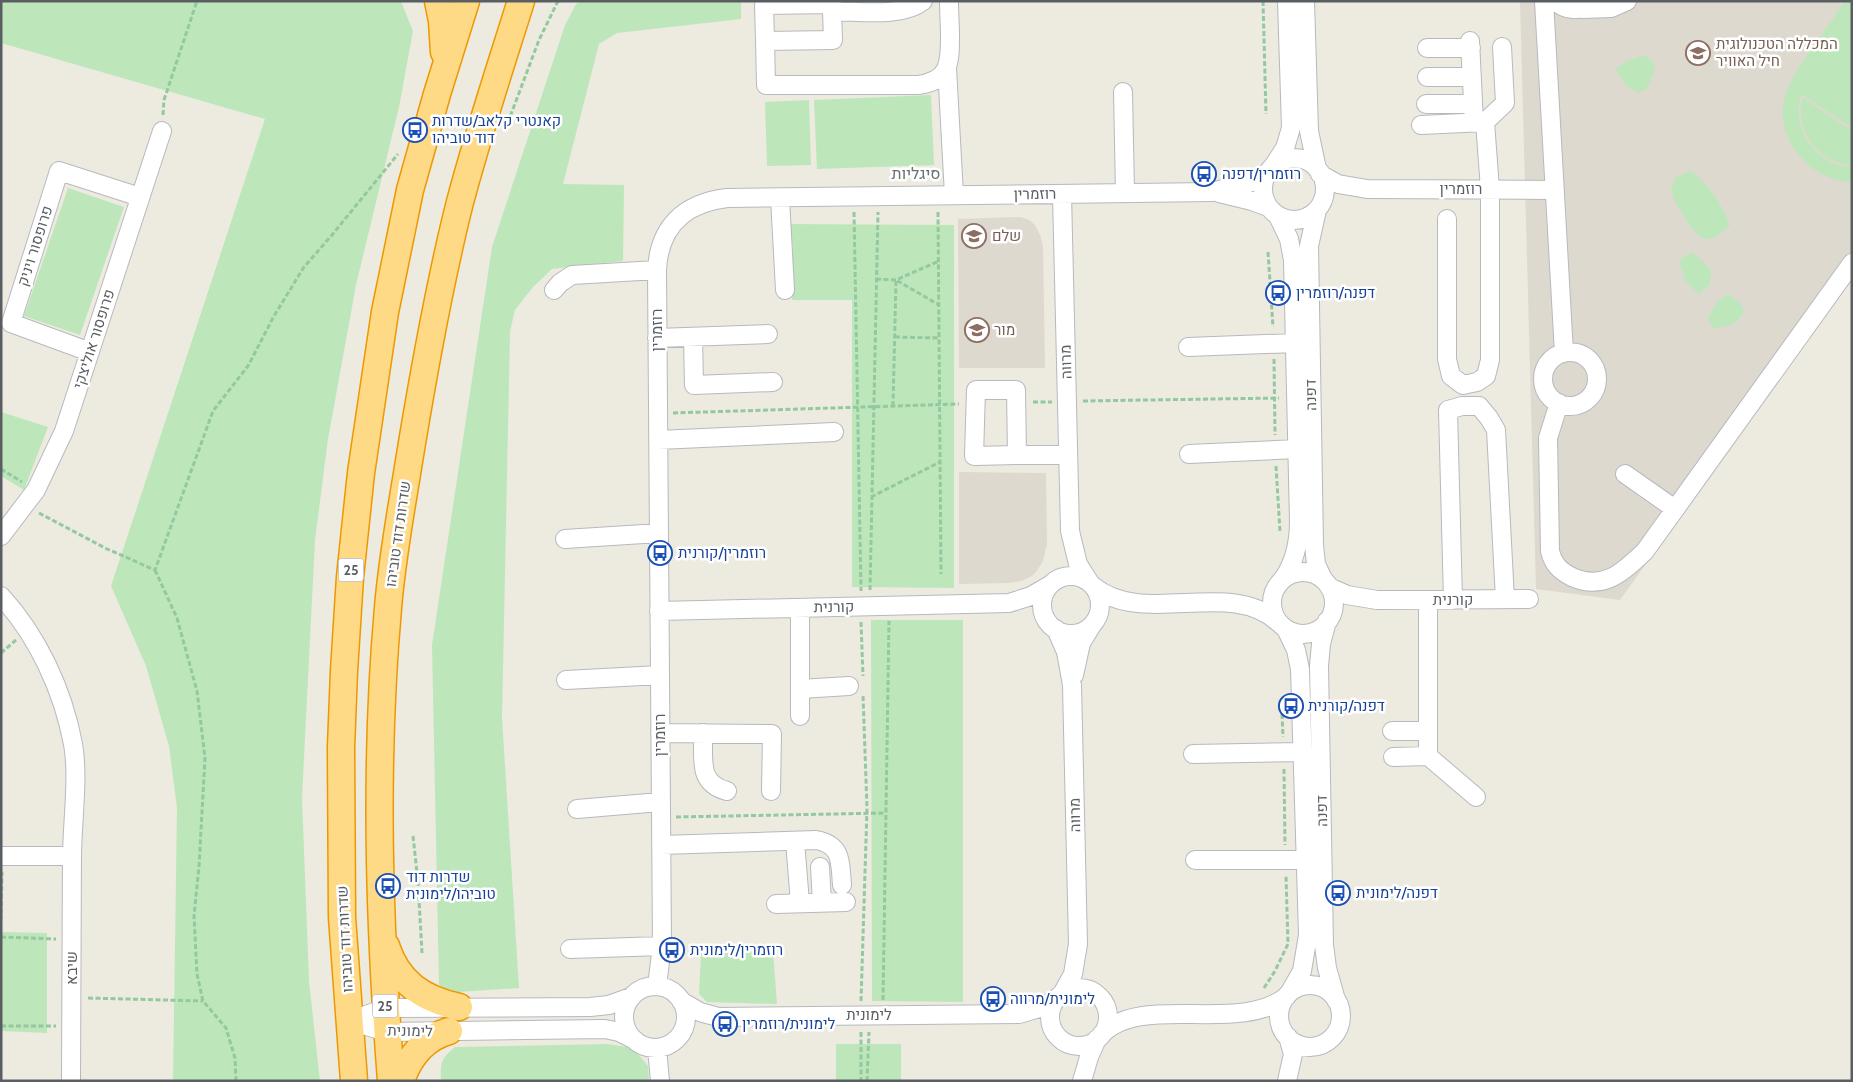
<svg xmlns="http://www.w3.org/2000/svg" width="1853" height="1082" font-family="Cabin,Heebo,sans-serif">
  <rect width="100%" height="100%" fill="#edeae0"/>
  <path fill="#ddd9cf" d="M1520 1H1852V275L1620 600 1536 589Z
    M1021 217 1029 220 1035 225 1040 235 1043 246 1045 368H959L958 219Z
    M959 472 1046 473 1047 544 1043 561 1036 572 1032 576 1021 581 1009 583 959 584Z"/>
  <path fill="#bde7bb" d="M1 1H400L402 4 413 31 399 107 356 285 328 439 315 540 302 798 309 981 320 1081H173L177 808 169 746 146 666 111 586 265 119 1 43Z
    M582 1H741V19L617 33 599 44 563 184 624 185 623 261 552 269 533 287 515 310 510 332 502 718 519 988 443 993 439 984 432 645 492 247 565 25 576 4Z
    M1845 1H1852V128L1801 94C1791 128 1815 166 1852 167V182C1831 181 1812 172 1799 155 1766 115 1789 80 1814 45 1825 30 1835 16 1845 1Z
    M1644 55 1653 61 1655 69 1647 89 1637 93 1626 85 1615 69 1627 61Z
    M931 95 934 165 817 169 814 100Z
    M1802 97 1852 131V165C1817 164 1795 130 1802 97Z
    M809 100 811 165 767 166 765 102Z
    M1691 171C1711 187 1720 201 1730 225L1718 236 1711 239 1701 238 1689 225 1673 198 1671 188 1676 177Z
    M68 188 124 207 80 335 24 316Z
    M782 224 954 225V588L852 587V300H792L793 244H782Z
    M1691 252 1702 260 1711 271 1710 284 1699 294 1685 281 1679 260Z
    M1728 294 1741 304 1744 313 1733 324 1713 329 1708 318 1717 302Z
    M1 412 48 427 24 490 1 476Z
    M871 620H963V1002L872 1001Z
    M1 932 47 933V1033L1 1031Z
    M773 951 777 1004 707 1002 699 994 701 953Z
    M607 1044 633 1048 648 1066 649 1081H441C440 1062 441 1059 455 1047Z
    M836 1044H901V1081H836Z"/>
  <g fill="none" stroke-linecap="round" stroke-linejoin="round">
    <defs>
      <path id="minor" d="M923 1C902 18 859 11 832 11L833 40 765 41 766 85H918C949 81 950 64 950 37 950 25 949 13 949 1
        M1305 1 1309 131 1317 169
        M1544 1 1564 353
        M1555 1C1566 11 1580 12 1592 3
        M1583 9 1611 8 1627 1
        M765 41 764 5 832 4V11
        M1470 41 1474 122
        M1427 48H1471
        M947 68 954 195
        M1427 77H1472
        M1123 92 1125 193
        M1426 104H1473
        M1485 122 1505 103 1502 47
        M1421 125 1485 122 1490 189V360L1486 376 1477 382 1463 385 1451 376 1447 359V219
        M1263 189a31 31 0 1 1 62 0a31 31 0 1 1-62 0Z
        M1274 165 1285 148 1291 128 1287 1
        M1320 174 1338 184 1367 189 1554 190
        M1219 193 1252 201 1268 207
        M1062 194 1070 531 1078 564 1090 583
        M780 198 785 290
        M1317 210 1309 246 1314 545 1316 564 1323 579
        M1278 216 1289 239 1293 260 1299 521C1299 541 1295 562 1283 579
        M554 290 560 283 572 275 657 270
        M693 337 694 385 773 382
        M657 338 768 334
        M1188 347 1295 343
        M90 352 11 323 59 171 140 197
        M1543 379a27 27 0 1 1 54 0a27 27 0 1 1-54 0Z
        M976 390H1016L1017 455 974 456Z
        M1559 403 1548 438 1550 551C1553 564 1560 571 1572 577 1604 591 1623 572 1645 551L1852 263
        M658 440 834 432
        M1189 454 1297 449
        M1017 455H1068
        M1625 474 1675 509
        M1 536 36 490 64 431 162 131
        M565 539 659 533
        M1272 603a31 31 0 1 1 62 0a31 31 0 1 1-62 0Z
        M1042 605a29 29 0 1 1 58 0a29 29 0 1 1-58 0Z
        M1093 586C1144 628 1231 577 1279 623
        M1329 587 1347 595 1377 600 1529 599
        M1 596C38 636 63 691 73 744 79 777 72 823 72 858 71 932 72 1006 71 1081
        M1428 600V756L1476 797
        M1453 600 1448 410 1462 406H1479L1489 418 1496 430 1505 599
        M800 608V716
        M659 611 1009 603 1031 596 1050 585
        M1327 621 1321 644 1319 666 1324 945 1327 968 1336 1000
        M1056 629 1066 652 1072 685 1078 944 1073 974 1062 994
        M1286 629 1296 650 1300 669 1308 935 1302 971 1290 992
        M1074 675 1081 643 1092 625
        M566 680 660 675
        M800 689 849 686
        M1392 731H1428
        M660 733 772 734 771 791
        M703 733C704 759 697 783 727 791
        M1193 754 1303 752
        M1393 757 1428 756
        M577 809 660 802
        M795 841 800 903
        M661 845 816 840C843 845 840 863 842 885
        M1 856H72
        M1195 860H1306
        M820 867 822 903
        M776 904 846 902
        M570 949 662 946
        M1279 1016a31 31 0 1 1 62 0a31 31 0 1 1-62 0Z
        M657 986 662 946 657 270C659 227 684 203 727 198L1211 192 1248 183 1267 173
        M624 1017a31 31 0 1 1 62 0a31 31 0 1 1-62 0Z
        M1050 1017a29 29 0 1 1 58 0a29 29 0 1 1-58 0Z
        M681 1001 700 1012 718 1017 1019 1014 1043 1007 1057 998
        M350 1021 387 1032 605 1029 619 1032 635 1040
        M350 1021 385 1008 590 1007 609 1005 631 997
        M1101 1035C1141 992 1239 1035 1287 996
        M657 1048 660 1081
        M1082 1081 1089 1057 1097 1039
        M1287 1081 1293 1054 1288 1037"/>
      <path id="highway" d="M438 1 442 21 444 52
        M386 946C398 983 423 999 459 1007
        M354 1081 342 917 341 747 344 671 350 577 361 473 385 312 410 190 437 94 466 1
        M391 1081C379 923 374 765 388 608 392 557 402 506 410 455 424 370 439 285 460 202 478 134 500 68 521 1
        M401 1081C409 1057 424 1038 449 1031"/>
    </defs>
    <use href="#minor" stroke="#b6b9be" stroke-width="20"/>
    <use href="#highway" stroke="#ee9800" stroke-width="29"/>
    <path stroke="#93c8a0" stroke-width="3" stroke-dasharray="5 2.5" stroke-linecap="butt" d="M1263 1 1266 114
      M163 115 164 100 197 1
      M505 130 539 40 558 1
      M854 212 861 591
      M938 212 941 574
      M1268 252 1273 327
      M876 279 896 280 939 261
      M895 337 939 338
      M1274 359 1275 435
      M1083 401 1279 398
      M1033 402H1052
      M893 406 896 280 939 305
      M673 413 959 404
      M1276 466 1280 532
      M1 469 22 482
      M871 497 940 462
      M39 513 107 549 155 570 213 411 248 366 274 316 304 267 332 235 398 154
      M155 570 177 618 197 691 205 758 199 866 194 916 197 974 203 1001 226 1028 235 1058 236 1081
      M870 590 878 212
      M861 622 863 676
      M1 653 16 640
      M1282 714 1283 737
      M1284 769 1285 845
      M676 817 886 813
      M413 836 418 882 422 953
      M1 921 2 872
      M1 937 56 939
      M1264 988 1275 971 1288 944 1286 876
      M88 998 203 1001
      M883 1000 889 621
      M861 1001 867 808 863 695
      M1 1026H56
      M861 1032V1081
      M867 1081 869 1032"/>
    <use href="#minor" stroke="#fff" stroke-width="18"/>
    <use href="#highway" stroke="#ffda86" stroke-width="26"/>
  </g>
  <defs>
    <symbol id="university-ring" viewBox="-11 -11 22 22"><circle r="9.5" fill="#fff" stroke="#8d6e63" stroke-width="1.5"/><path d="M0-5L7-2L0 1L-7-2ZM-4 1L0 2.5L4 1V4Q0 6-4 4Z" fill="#8d6e63"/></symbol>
    <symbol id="bus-ring" viewBox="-11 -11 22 22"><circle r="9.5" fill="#fff" stroke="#1a4fb4" stroke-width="1.5"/><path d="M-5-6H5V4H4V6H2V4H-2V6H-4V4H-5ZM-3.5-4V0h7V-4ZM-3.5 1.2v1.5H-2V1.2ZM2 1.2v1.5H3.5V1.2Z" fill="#1a4fb4"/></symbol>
    <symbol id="school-ring" viewBox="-11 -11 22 22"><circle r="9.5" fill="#fff" stroke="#8d6e63" stroke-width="1.5"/><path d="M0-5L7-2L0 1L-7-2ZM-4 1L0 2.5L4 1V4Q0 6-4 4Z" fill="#8d6e63"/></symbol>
  </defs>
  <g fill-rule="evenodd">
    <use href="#university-ring" x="1684" y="39" width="28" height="28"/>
    <use href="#bus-ring" x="401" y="116" width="28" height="28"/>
    <use href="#bus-ring" x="1190" y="160" width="28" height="28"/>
    <use href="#school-ring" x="960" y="222" width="28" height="28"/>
    <use href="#bus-ring" x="1264" y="279" width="28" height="28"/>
    <use href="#school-ring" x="963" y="316" width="28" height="28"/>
    <use href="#bus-ring" x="646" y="539" width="28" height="28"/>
    <use href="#bus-ring" x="1277" y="692" width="28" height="28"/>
    <use href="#bus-ring" x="374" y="872" width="28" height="28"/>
    <use href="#bus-ring" x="1324" y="879" width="28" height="28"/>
    <use href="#bus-ring" x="658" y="936" width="28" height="28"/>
    <use href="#bus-ring" x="979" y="985" width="28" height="28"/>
    <use href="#bus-ring" x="711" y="1010" width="28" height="28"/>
  </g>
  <g text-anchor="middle" stroke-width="5" stroke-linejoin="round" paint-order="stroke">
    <g fill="#fff" stroke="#8b8e91" stroke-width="1">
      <rect x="338.5" y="558.5" width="25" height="23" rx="4"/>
      <rect x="372.5" y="994.5" width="25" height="23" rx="4"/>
    </g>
    <g font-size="14" font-weight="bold" fill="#595e62">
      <text x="351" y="575">25</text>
      <text x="385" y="1011">25</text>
    </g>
    <g font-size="15" fill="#785e54" stroke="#fff" text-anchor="start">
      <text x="1716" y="49">המכללה הטכנולוגית<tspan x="1716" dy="17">חיל האוויר</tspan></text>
      <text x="992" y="241">שלם</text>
      <text x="994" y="335">מור</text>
    </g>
    <g font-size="15" fill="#164399" stroke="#fff" text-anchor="start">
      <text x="432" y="126">קאנטרי קלאב/שדרות<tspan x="432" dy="17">דוד טוביהו</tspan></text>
      <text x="1222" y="179">רוזמרין/דפנה</text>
      <text x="1296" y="298">דפנה/רוזמרין</text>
      <text x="678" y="558">רוזמרין/קורנית</text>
      <text x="1308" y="711">דפנה/קורנית</text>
      <text x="406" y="882">שדרות דוד<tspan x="406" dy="17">טוביהו/לימונית</tspan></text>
      <text x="1356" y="898">דפנה/לימונית</text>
      <text x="690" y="955">רוזמרין/לימונית</text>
      <text x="1010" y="1004">לימונית/מרווה</text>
      <text x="742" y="1029">לימונית/רוזמרין</text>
    </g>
    <g font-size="15" fill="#595e62" stroke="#fff">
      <text x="1461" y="194">רוזמרין</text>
      <text transform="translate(1035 194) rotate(-1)" y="5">רוזמרין</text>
      <text transform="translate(35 246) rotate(-72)" y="5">פרופסור ויניק</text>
      <text transform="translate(657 330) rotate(-90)" y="5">רוזמרין</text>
      <text transform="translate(94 339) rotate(-72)" y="5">פרופסור אוליצקי</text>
      <text transform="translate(1066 362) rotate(-92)" y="5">מרווה</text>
      <text transform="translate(1311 395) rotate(-91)" y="5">דפנה</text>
      <text transform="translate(398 534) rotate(-82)" y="5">שדרות דוד טוביהו</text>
      <text x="1453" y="605">קורנית</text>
      <text transform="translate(834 607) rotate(-1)" y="5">קורנית</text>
      <text transform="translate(660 735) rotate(-90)" y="5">רוזמרין</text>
      <text transform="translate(1322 811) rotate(-91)" y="5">דפנה</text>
      <text transform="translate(1075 815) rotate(-91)" y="5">מרווה</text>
      <text transform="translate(345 939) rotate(-93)" y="5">שדרות דוד טוביהו</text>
      <text transform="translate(72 968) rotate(-90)" y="5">שיבא</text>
      <text x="869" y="1020">לימונית</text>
      <text transform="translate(410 1031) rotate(1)" y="5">לימונית</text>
    </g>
    <g font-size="16" fill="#6a7074" stroke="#fff">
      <text x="916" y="179">סיגליות</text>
    </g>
  </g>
  <rect width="1853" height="1082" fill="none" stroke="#595e62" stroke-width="5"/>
</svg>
